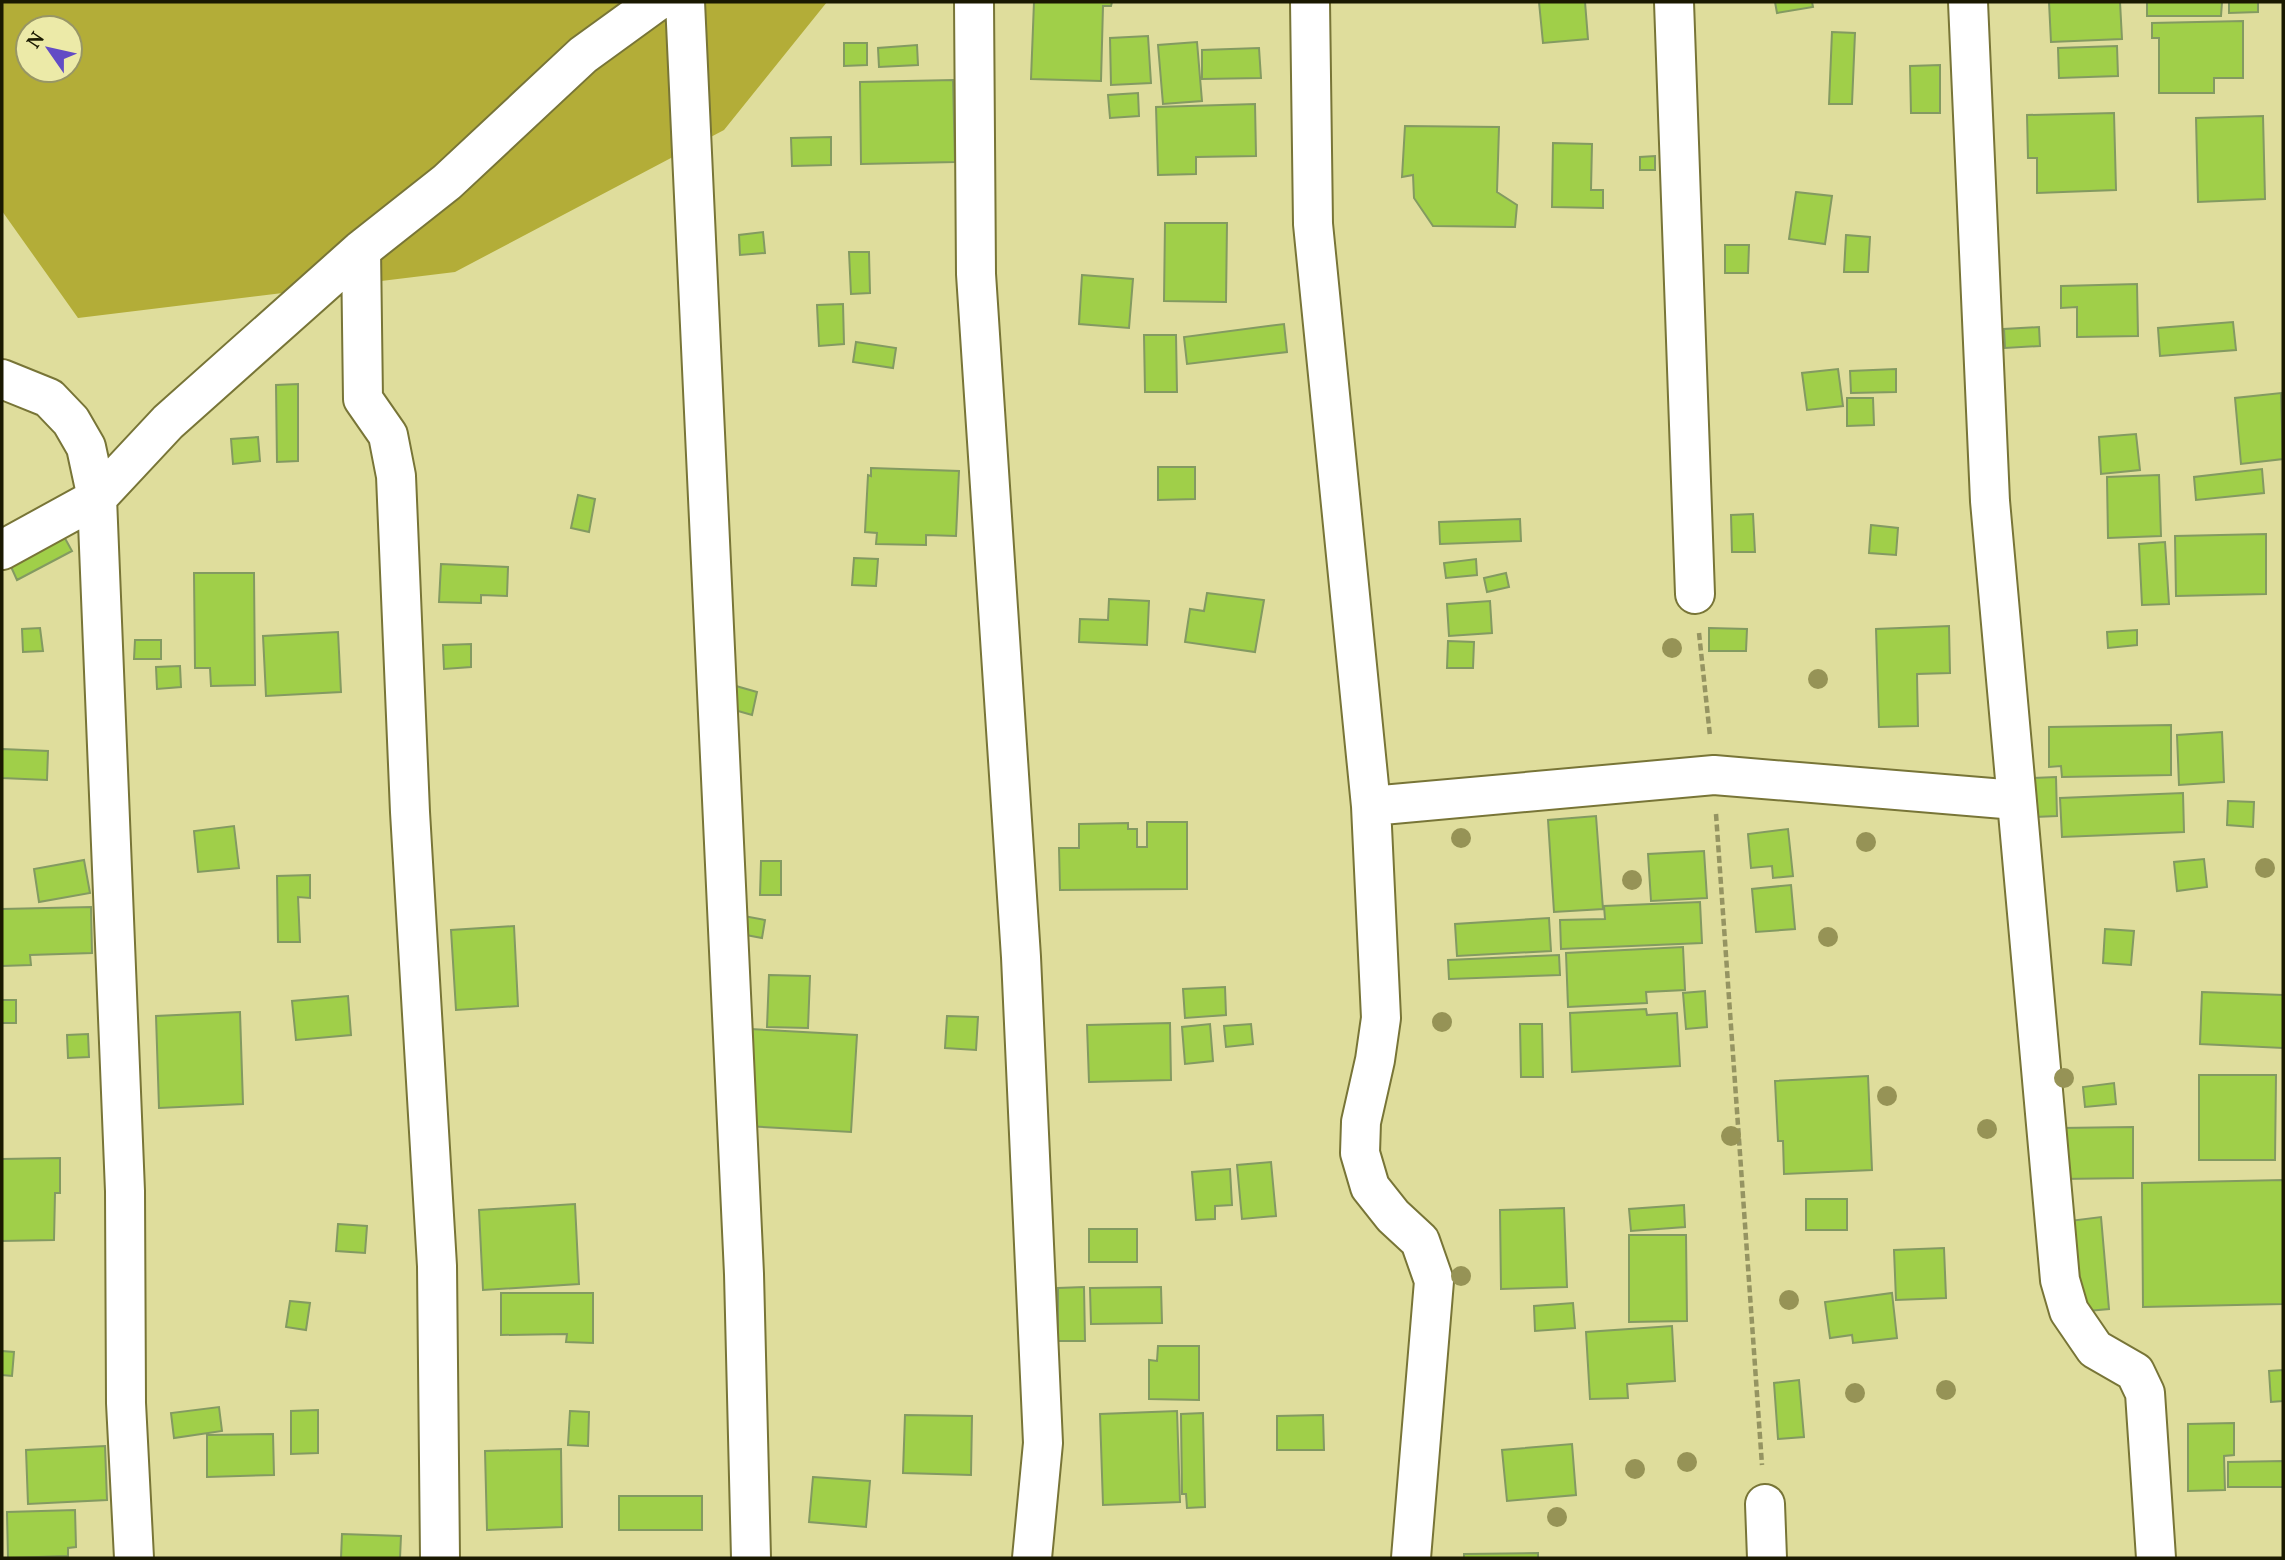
<svg xmlns="http://www.w3.org/2000/svg" width="2285" height="1560" font-family="'PT Serif',serif">
  <rect width="100%" height="100%" fill="#dfdd9c"/>
  <path fill="#b3ad38" fill-rule="evenodd" d="M2 2H827L724 130 455 272 78 318 2 211ZM28 28H70V70H28Z"/>
  <path fill="#a0cf49" stroke="#839a61" stroke-width="2" d="M1034 2H1112L1111 6H1103L1101 81 1031 79Z
    M1539 2H1585L1588 39 1543 43Z
    M1775 2H1812L1813 7 1777 13Z
    M2049 2H2120L2122 39 2051 42Z
    M2147 2H2222L2221 16H2147Z
    M2229 2H2258V12L2229 13Z
    M2243 21V78H2214V93H2159V38H2152V23Z
    M1832 32 1855 33 1852 104H1829Z
    M1148 36 1151 83 1111 85 1110 38Z
    M1197 42 1202 101 1163 104 1158 45Z
    M844 43H867V65L844 66Z
    M917 45 918 65 879 67 878 48Z
    M2117 46 2118 76 2059 78 2058 48Z
    M1259 48 1261 78 1202 79V50Z
    M1940 65V113H1911L1910 66Z
    M953 80 955 162 861 164 860 82Z
    M1138 93 1139 116 1110 118 1108 95Z
    M1255 104 1256 156 1196 157V174L1158 175 1156 107Z
    M2114 113 2116 190 2037 193V158H2028L2027 115Z
    M2263 116 2265 199 2198 202 2196 118Z
    M1405 126 1499 127 1497 192 1517 205 1515 227 1433 226 1414 198 1413 175 1402 177Z
    M831 137V165L792 166 791 138Z
    M1553 143 1592 144 1591 190H1603V208L1552 207Z
    M1655 156V170H1640V157Z
    M1796 192 1832 196 1825 244 1789 239Z
    M1165 223H1227L1226 302 1164 301Z
    M763 232 765 253 740 255 739 235Z
    M1846 235 1870 237 1868 272H1844Z
    M1725 245H1749L1748 273H1725Z
    M849 252H869L870 293 851 294Z
    M1082 275 1133 279 1129 328 1079 324Z
    M2137 284 2138 336 2077 337V307L2061 308V286Z
    M843 304 844 344 819 346 817 305Z
    M2233 322 2236 350 2160 356 2158 328Z
    M1284 324 1287 352 1187 364 1184 337Z
    M2039 327 2040 346 2005 348 2004 329Z
    M1144 335H1176L1177 392H1145Z
    M856 342 896 348 893 368 853 362Z
    M1838 369 1843 406 1807 410 1802 373Z
    M1896 369V392L1851 393 1850 371Z
    M298 384V461L277 462 276 385Z
    M2281 393 2283 459 2241 464 2235 398Z
    M1847 398H1873L1874 425 1847 426Z
    M2136 434 2140 470 2101 474 2099 437Z
    M258 437 260 461 233 464 231 439Z
    M1158 467H1195V499L1158 500Z
    M871 468 959 471 956 536 926 535V545L876 544 877 533 865 532 868 475 871 476Z
    M2262 469 2264 493 2196 500 2194 477Z
    M2159 475 2161 536 2108 538 2107 477Z
    M578 495 595 499 589 532 571 528Z
    M1753 514 1755 552H1732L1731 515Z
    M1520 519 1521 541 1440 544 1439 522Z
    M1871 525 1898 528 1896 555 1869 553Z
    M61 531 72 551 17 580 7 558Z
    M2266 534V594L2176 596 2175 536Z
    M2165 542 2169 604 2142 605 2139 544Z
    M854 558 878 559 876 586 852 585Z
    M1476 559 1477 575 1446 578 1444 563Z
    M441 564 508 567 507 596 481 595V603L439 602Z
    M194 573H254L255 685 211 686 210 668H195Z
    M1506 573 1509 587 1487 592 1484 578Z
    M1207 593 1264 600 1255 652 1185 642 1190 609 1204 611Z
    M1109 599 1149 601 1147 645 1079 642 1080 619 1108 620Z
    M1490 601 1492 633 1449 636 1447 604Z
    M1949 626 1950 673 1917 674 1918 726 1879 727 1876 629Z
    M40 628 43 651 23 652 22 629Z
    M1709 628 1747 629 1746 651H1709Z
    M2137 630V645L2108 648 2107 632Z
    M338 632 341 692 266 696 263 636Z
    M135 640H161V659H134Z
    M1448 641 1474 642 1473 668H1447Z
    M471 644V667L444 669 443 645Z
    M180 666 181 687 157 689 156 667Z
    M736 686 757 692 752 715 731 709Z
    M2171 725V775L2062 777 2061 766 2049 767V727Z
    M2222 732 2224 782 2179 785 2177 735Z
    M2 749 48 751 47 780 2 778Z
    M2056 777 2057 816 2035 817 2033 778Z
    M2183 793 2184 832 2062 837 2060 798Z
    M2228 801 2254 802 2253 827 2227 825Z
    M1596 816 1603 909 1554 912 1548 820Z
    M1147 822H1187V889L1060 890 1059 848H1079V824L1128 823V829H1137V847H1147Z
    M234 826 239 868 198 872 194 831Z
    M1788 829 1793 876 1773 878 1772 866 1751 868 1748 834Z
    M1704 851 1707 898 1651 901 1648 854Z
    M2204 859 2207 887 2177 891 2174 862Z
    M84 860 90 893 39 902 34 869Z
    M761 861H781V895H760Z
    M310 875V898L298 897 300 942H278L277 876Z
    M1791 885 1795 929 1756 932 1752 889Z
    M1700 902 1702 943 1561 949 1560 920 1605 919 1604 906Z
    M91 907 92 953 30 955 31 965 2 966V909Z
    M733 914 765 920 762 938 730 932Z
    M1549 918 1551 951 1457 956 1455 924Z
    M514 926 518 1006 456 1010 451 930Z
    M2105 929 2134 931 2131 965 2103 963Z
    M1683 947 1685 990 1646 992 1647 1003 1568 1007 1566 953Z
    M1559 955 1560 975 1449 979 1448 960Z
    M769 975 810 976 808 1028 767 1027Z
    M1225 987 1226 1015 1185 1018 1183 989Z
    M1705 991 1707 1027 1686 1029 1683 993Z
    M2202 992 2283 995V1048L2200 1044Z
    M348 996 351 1035 296 1040 292 1001Z
    M2 1000H16V1023H2Z
    M1646 1009 1647 1015 1677 1013 1680 1066 1572 1072 1570 1013Z
    M240 1012 243 1104 159 1108 156 1016Z
    M947 1016 978 1017 976 1050 945 1048Z
    M1170 1023 1171 1080 1089 1082 1087 1025Z
    M1210 1024 1213 1061 1185 1064 1182 1027Z
    M1251 1024 1253 1044 1226 1047 1224 1026Z
    M1520 1024H1542L1543 1077H1521Z
    M750 1029 857 1035 851 1132 744 1126Z
    M88 1034 89 1057 68 1058 67 1035Z
    M2199 1075H2276L2275 1160H2199Z
    M1868 1076 1872 1170 1784 1174 1783 1141H1778L1775 1081Z
    M2114 1083 2116 1104 2085 1107 2083 1087Z
    M2133 1127V1178L2061 1179 2060 1128Z
    M60 1158V1193H55L54 1240 2 1241V1159Z
    M1271 1162 1276 1216 1242 1219 1237 1165Z
    M1230 1169 1232 1205 1215 1206V1219L1196 1220 1192 1172Z
    M2283 1180V1304L2143 1307 2142 1183Z
    M1806 1199H1847V1230H1806Z
    M575 1204 579 1284 483 1290 479 1210Z
    M1684 1205 1685 1227 1631 1231 1629 1209Z
    M1564 1208 1567 1287 1501 1289 1500 1210Z
    M2101 1217 2109 1309 2077 1312 2069 1221Z
    M338 1224 367 1226 365 1253 336 1251Z
    M1089 1229H1137V1262H1089Z
    M1629 1235H1686L1687 1321 1629 1322Z
    M1944 1248 1946 1298 1896 1300 1894 1250Z
    M1084 1287 1085 1341H1058V1288Z
    M1161 1287 1162 1323 1091 1324 1090 1288Z
    M501 1293H593V1343L566 1342 567 1334 501 1335Z
    M1892 1293 1897 1338 1853 1343 1852 1335 1830 1338 1825 1302Z
    M290 1301 310 1303 306 1330 286 1327Z
    M1573 1303 1575 1328 1535 1331 1534 1306Z
    M1672 1326 1675 1381 1627 1384 1628 1398 1590 1399 1586 1332Z
    M1158 1346H1199V1400L1149 1399V1360L1157 1361Z
    M2 1351 14 1352 12 1376 2 1375Z
    M2283 1370V1401L2271 1402 2269 1371Z
    M1799 1380 1804 1437 1778 1439 1774 1383Z
    M219 1407 222 1431 174 1438 171 1413Z
    M318 1410V1453L291 1454V1411Z
    M570 1411 589 1412 588 1446 568 1445Z
    M1177 1411 1180 1502 1103 1505 1100 1414Z
    M1203 1413 1205 1507 1187 1508 1186 1494H1182L1181 1414Z
    M905 1415 972 1416 971 1475 903 1473Z
    M1323 1415 1324 1450H1277V1416Z
    M2234 1423V1455L2224 1456 2225 1490 2188 1491V1424Z
    M273 1434 274 1475 207 1477V1435Z
    M1572 1444 1576 1495 1507 1501 1502 1450Z
    M105 1446 107 1500 28 1504 26 1450Z
    M561 1449 562 1527 487 1530 485 1451Z
    M2283 1461V1487H2228V1462Z
    M813 1477 870 1481 866 1527 809 1522Z
    M619 1496H702V1530H619Z
    M75 1510 76 1547 68 1548V1556L8 1558 7 1512Z
    M342 1534 401 1536 400 1558H341Z
    M1538 1553V1558H1464V1554Z"/>
  <g fill="none" stroke-linecap="round" stroke-linejoin="round">
    <defs>
      <path id="street" d="M685 2 744 1274 751 1558
        M974 2 976 274 1021 957 1043 1443 1032 1558
        M1310 2 1313 224 1371 806 1381 1018 1375 1060 1361 1122 1360 1153 1370 1187 1393 1216 1420 1241 1434 1281 1411 1558
        M1674 2 1695 594
        M1968 2 1990 501 2060 1280 2069 1311 2095 1349 2135 1372 2145 1393 2156 1558
        M361 250 363 399 388 435 396 476 410 812 437 1266 440 1558
        M2 379 49 398 71 421 86 447 97 498 125 1191 126 1403 134 1558
        M2 550 97 498 168 422 361 250 447 182 583 55 656 2
        M1371 806 1714 775 2016 800
        M1765 1504 1767 1558"/>
    </defs>
    <use href="#street" stroke="#787537" stroke-width="42"/>
    <path stroke="#959462" stroke-width="4.5" stroke-dasharray="7 3.5" stroke-linecap="butt" d="M1699 633 1710 736
      M1716 814 1762 1465"/>
    <use href="#street" stroke="#fff" stroke-width="38"/>
  </g>
  <g fill="#969356">
    <circle cx="1672" cy="648" r="10"/>
    <circle cx="1818" cy="679" r="10"/>
    <circle cx="1461" cy="838" r="10"/>
    <circle cx="1866" cy="842" r="10"/>
    <circle cx="2265" cy="868" r="10"/>
    <circle cx="1632" cy="880" r="10"/>
    <circle cx="1828" cy="937" r="10"/>
    <circle cx="1442" cy="1022" r="10"/>
    <circle cx="2064" cy="1078" r="10"/>
    <circle cx="1887" cy="1096" r="10"/>
    <circle cx="1987" cy="1129" r="10"/>
    <circle cx="1731" cy="1136" r="10"/>
    <circle cx="1461" cy="1276" r="10"/>
    <circle cx="1789" cy="1300" r="10"/>
    <circle cx="1946" cy="1390" r="10"/>
    <circle cx="1855" cy="1393" r="10"/>
    <circle cx="1687" cy="1462" r="10"/>
    <circle cx="1635" cy="1469" r="10"/>
    <circle cx="1557" cy="1517" r="10"/>
  </g>
  <rect width="2285" height="1560" fill="none" stroke="#1a1901" stroke-width="7"/>
  <g transform="translate(49 49) rotate(304)"><circle r="33" fill="#eceaa8" stroke="#989665" stroke-width="2"/>
  <path d="M0-5L12 26L0 18L-12 26Z" fill="#624cc5"/>
  <text y="-10" font-size="19" font-weight="bold" text-anchor="middle" fill="#1a1901">N</text>
  </g>
</svg>
